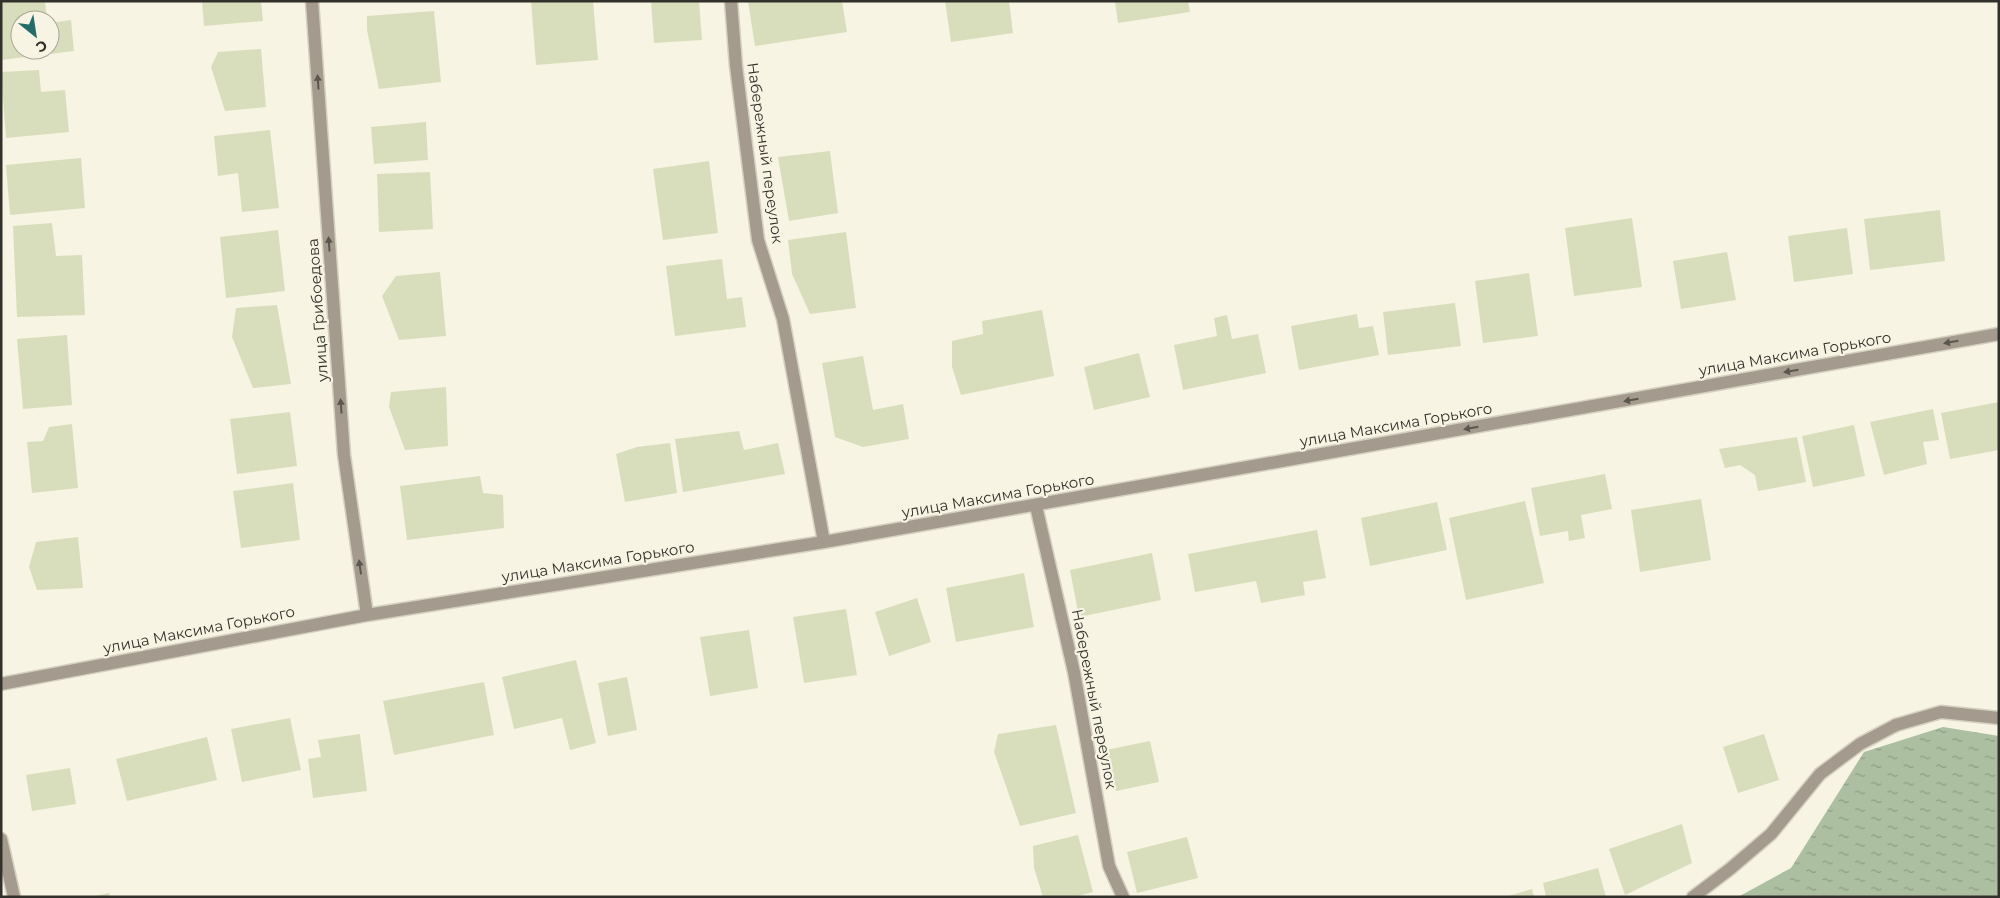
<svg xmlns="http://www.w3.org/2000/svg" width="2000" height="898" font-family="Montserrat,sans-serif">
  <defs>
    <pattern id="water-ripples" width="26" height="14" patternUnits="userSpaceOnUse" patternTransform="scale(1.25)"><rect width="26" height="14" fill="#acc0a1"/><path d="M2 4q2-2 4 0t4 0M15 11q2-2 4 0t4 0" fill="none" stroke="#8d9d83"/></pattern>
  </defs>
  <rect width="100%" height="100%" fill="#f7f4e3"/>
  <path fill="url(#water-ripples)" d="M1943 727 1999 736V897H1738L1791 868 1864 752Z"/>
  <path fill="#d8debb" d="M1 1H45L47 20H20V50H50V23L71 20 74 51 1 60Z
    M202 1H261L263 21 204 26Z
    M531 1H593L598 60 536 65Z
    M651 1H699L702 40 654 43Z
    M748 1H842L847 32 755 46Z
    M945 1H1009L1013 33 951 42Z
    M1115 1H1188L1190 12 1118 23Z
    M434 11 441 82 379 89 367 30V16Z
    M261 49 266 107 225 111 211 67 218 52Z
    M39 70 41 92 65 90 69 132 6 138 1 72Z
    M426 122 428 160 374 164 371 127Z
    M270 130 279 208 242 212 238 173 218 176 214 136Z
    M830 151 838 213 789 221 778 157Z
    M81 158 85 208 10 215 6 165Z
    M709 161 718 233 663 240 653 169Z
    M430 172 433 229 379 232 377 174Z
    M1940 210 1945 261 1870 270 1864 219Z
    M1632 218 1642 287 1574 296 1565 228Z
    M52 223 56 256 82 255 85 315 17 317 13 226Z
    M1847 228 1853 274 1794 282 1788 236Z
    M278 230 285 291 226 298 220 237Z
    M846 232 856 308 810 314 792 274 788 240Z
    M1727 252 1736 300 1681 309 1673 261Z
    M722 259 727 299 742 297 746 327 675 336 666 266Z
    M440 272 446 336 399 340 382 296 396 276Z
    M1529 273 1538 336 1483 343 1475 281Z
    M1455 303 1461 346 1388 355 1383 312Z
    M277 305 291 384 253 388 232 337 236 308Z
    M1042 310 1054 376 961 395 952 367V341L983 334 982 321Z
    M1357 314 1359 328 1373 326 1379 355 1299 370 1291 326Z
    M1227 315 1232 339 1258 334 1266 373 1183 390 1174 345 1217 336 1214 318Z
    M67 335 72 405 23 409 17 339Z
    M1139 353 1150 397 1094 410 1084 367Z
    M863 356 873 410 903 404 909 439 863 447 835 437 822 363Z
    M446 387 448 446 405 450 389 407 391 392Z
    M1999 402V450L1950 459 1941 413Z
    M1933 409 1939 440 1923 442 1927 464 1884 475 1870 422Z
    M290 412 297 466 237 474 230 419Z
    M72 424 78 488 32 493 27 442 43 441 49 427Z
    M1854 425 1865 476 1813 487 1802 436Z
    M739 431 744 450 778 443 785 474 683 492 675 439Z
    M1797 437 1806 482 1758 491 1755 475 1740 465 1725 468 1719 449Z
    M670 443 677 493 625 502 616 454 637 447Z
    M1605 474 1612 509 1581 515 1585 538 1569 541 1568 531 1540 536 1531 488Z
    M480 476 483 493 503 495 504 528 407 540 400 486Z
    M293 483 300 540 241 548 233 491Z
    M1701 499 1711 560 1640 572 1631 510Z
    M1525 501 1544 583 1466 600 1449 518Z
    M1437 502 1447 550 1370 566 1361 518Z
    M1317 530 1326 578 1303 582 1305 595 1261 603 1256 581 1195 592 1188 554Z
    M78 537 83 588 37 590 29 567 36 542Z
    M1152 553 1161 600 1079 617 1070 570Z
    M1024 573 1034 627 956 642 946 588Z
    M917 598 931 642 889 656 875 612Z
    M846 609 857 675 804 683 793 617Z
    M749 630 758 688 710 696 700 637Z
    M576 660 596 743 570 750 562 718 514 729 502 677Z
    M627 677 637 730 608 736 598 683Z
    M484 682 494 735 394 755 383 701Z
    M290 718 301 770 242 782 231 729Z
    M1056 725 1076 813 1020 826 994 752 998 734Z
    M360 734 367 791 313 798 308 759 321 757 318 740Z
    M1764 734 1779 780 1738 793 1723 747Z
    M207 737 217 780 127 801 116 759Z
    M1150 741 1159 782 1116 791 1105 771 1101 751Z
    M70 768 76 804 32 811 26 775Z
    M1682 824 1692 863 1625 895 1609 849Z
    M1078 835 1093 892 1075 897H1043L1034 868 1033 846Z
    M1187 837 1198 878 1137 893 1127 852Z
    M1598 868 1606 897H1546L1543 883Z
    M1532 889 1534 897H1509V896Z
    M109 893 110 897H96V896Z"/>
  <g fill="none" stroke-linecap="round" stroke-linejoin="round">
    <defs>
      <path id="lane" d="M1896 725 1941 712 1999 718
        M1 839 14 897"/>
      <path id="street" d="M312 1 344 455 367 615
        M731 1 736 66 758 240 783 319 824 542
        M1036 506 1074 672 1109 866 1123 897
        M1 684 367 615 824 542 1999 334
        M1693 897 1730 869 1771 834 1820 774 1860 744 1896 725"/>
    </defs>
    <use href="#lane" stroke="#d4d1c2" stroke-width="15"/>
    <use href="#street" stroke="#d4d1c2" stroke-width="15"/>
    <use href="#lane" stroke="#a49b8e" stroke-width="12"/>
    <use href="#street" stroke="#a49b8e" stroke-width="12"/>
  </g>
  <defs><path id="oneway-solid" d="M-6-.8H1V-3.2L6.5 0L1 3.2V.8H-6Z" transform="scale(1.25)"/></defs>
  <g fill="#5b564e">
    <use href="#oneway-solid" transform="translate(318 82) rotate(-94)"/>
    <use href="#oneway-solid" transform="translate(329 244) rotate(-94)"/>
    <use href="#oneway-solid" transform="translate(1951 342) rotate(170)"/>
    <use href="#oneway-solid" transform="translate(1791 371) rotate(170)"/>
    <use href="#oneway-solid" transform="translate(1631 400) rotate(170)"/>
    <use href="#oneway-solid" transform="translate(341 406) rotate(-94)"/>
    <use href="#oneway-solid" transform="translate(1471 428) rotate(170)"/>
    <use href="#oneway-solid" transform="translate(360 567) rotate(-98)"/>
  </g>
  <g text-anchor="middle" stroke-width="4.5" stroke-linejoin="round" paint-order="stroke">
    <g font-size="15" fill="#33312b" stroke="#f7f4e3">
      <text transform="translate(765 153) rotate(82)" y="5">Набережный переулок</text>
      <text transform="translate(318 310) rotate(-94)" y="5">улица Грибоедова</text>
      <text transform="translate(1795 354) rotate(-10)" y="5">улица Максима Горького</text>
      <text transform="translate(1396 425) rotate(-10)" y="5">улица Максима Горького</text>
      <text transform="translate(998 496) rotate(-10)" y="5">улица Максима Горького</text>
      <text transform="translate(598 562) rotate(-9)" y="5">улица Максима Горького</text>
      <text transform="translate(199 630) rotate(-11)" y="5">улица Максима Горького</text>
      <text transform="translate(1094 699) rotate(79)" y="5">Набережный переулок</text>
    </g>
  </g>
  <rect width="2000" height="898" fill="none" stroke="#33312b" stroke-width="5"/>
  <g transform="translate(35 35) rotate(150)"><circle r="24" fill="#f7f4e3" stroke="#a9a699"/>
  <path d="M0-4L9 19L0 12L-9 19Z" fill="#226d69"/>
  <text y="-8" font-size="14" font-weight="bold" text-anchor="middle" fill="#33312b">С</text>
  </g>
</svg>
